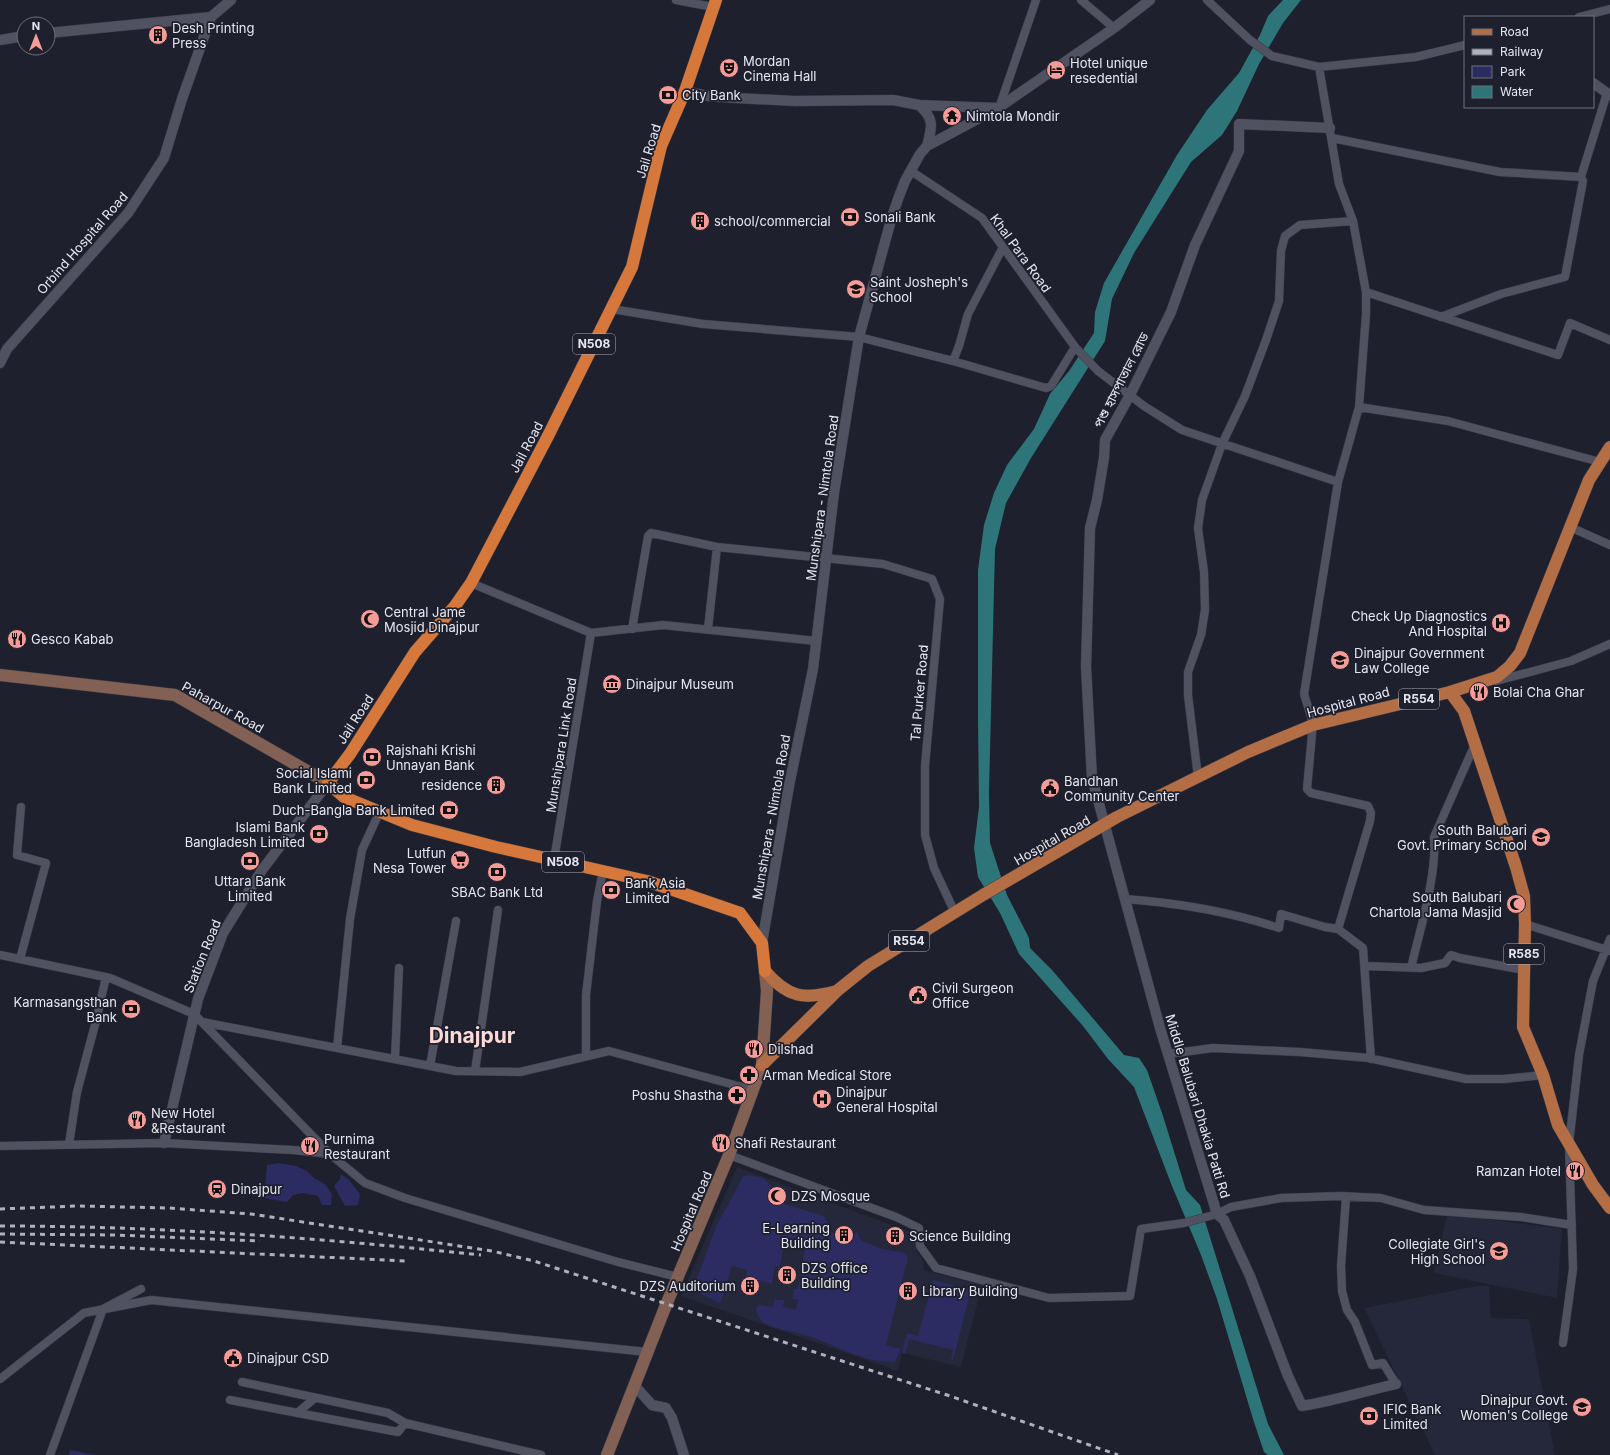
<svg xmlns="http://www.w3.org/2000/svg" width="1610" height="1455" font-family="Inter,'Noto Sans Bengali',sans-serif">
  <rect width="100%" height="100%" fill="#1e202d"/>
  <path fill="#25273a" d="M737 1167 913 1233 915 1235 916 1250 924 1262 923 1270 982 1285 961 1367 902 1353 898 1371 681 1296Z
    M1447 1214 1562 1229 1557 1298 1434 1273Z
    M1477 1286H1489L1491 1318 1529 1319 1555 1455H1435L1364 1308Z"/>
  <path fill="#2c2b62" d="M278 1163 296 1166 307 1171 314 1178 325 1184 332 1194 331 1205H322L318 1196 304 1193 293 1195 287 1202 264 1198 267 1165Z
    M341 1174 349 1180 360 1194 358 1205 345 1206 334 1186 340 1179Z
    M748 1175 763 1178 771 1186 768 1199 824 1216 829 1224 828 1231 834 1233 833 1237 852 1243 856 1231 862 1241 883 1249 905 1253 908 1258 886 1345 901 1349 895 1362C861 1363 833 1343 802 1334 790 1331 774 1329 764 1323 759 1319 756 1314 756 1308L759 1305 772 1307 775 1300H785L783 1307 796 1309 798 1300 792 1299 794 1289H798L805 1249 784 1245 780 1266H775L772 1284 746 1277 747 1270 732 1266 722 1298 719 1303 701 1294 696 1289V1281L716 1226 743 1177Z
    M933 1280 971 1290 953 1360H951L953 1350 909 1339 905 1354 902 1353 907 1333 918 1336Z
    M70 1450 95 1455H69Z"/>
  <path fill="#2d7578" d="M1283 0H1301L1283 23 1259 64 1237 111 1222 135 1191 162 1134 253 1112 299 1105 341 1031 458 1006 503 995 549 989 792 990 843 1007 895 1029 938 1030 948 1052 970 1124 1055 1139 1058 1147 1070 1163 1116 1186 1190 1200 1205 1268 1424 1284 1455H1268L1264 1452 1253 1419 1217 1299 1201 1255 1172 1186 1134 1087 1108 1059 1083 1026 1019 954 1000 913 978 877 974 848 979 807 978 718V570L984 525 994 493 1007 465 1034 429 1050 394 1069 371 1094 333 1095 312 1104 283 1177 155 1207 110 1239 73 1260 35 1268 16Z"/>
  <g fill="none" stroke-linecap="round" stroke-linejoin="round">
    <defs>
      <path id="minor" d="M676 0 713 7
        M1081 0 1114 28
        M1207 0 1250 40 1272 56 1319 67 1416 57 1465 45
        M1579 17 1610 9
        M1319 67 1339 184 1353 221 1366 292V314L1359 407 1338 482 1304 694 1313 723 1307 789 1311 793 1368 806 1371 813 1370 821 1338 929 1363 948 1371 1059
        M999 108 1036 0
        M1332 138 1500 172 1581 177 1607 93
        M911 171 982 218 1075 347 1098 371 1144 406 1182 430 1338 482
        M1366 292 1558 355 1570 323 1610 340
        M612 309 703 324 859 337 953 361 959 346 968 314 1003 247
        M1441 317 1501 294 1565 277 1583 181 1581 177
        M953 361 1046 388 1051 386 1075 347
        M1359 407 1448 421 1600 462
        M1570 527 1610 545
        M471 583 591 633 663 625 816 641
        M632 629 648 536 651 533 717 547 883 564 932 579 940 599 925 766V835L934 868 955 913
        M708 629 717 547
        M1496 681 1571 661 1610 644
        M1198 777 1188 695V672L1201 635 1205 610 1204 572 1198 528 1202 500 1222 444 1245 396 1266 340 1279 301 1281 251 1285 236 1300 225 1353 221
        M554 860 591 633
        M1125 899C1179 903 1228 911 1279 928L1281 914 1325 927 1338 929
        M1525 924 1610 951
        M0 955 110 978 194 1014 330 1154
        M20 959 46 863 17 855 21 807
        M1365 966 1421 968 1445 963 1451 955 1460 958 1524 970
        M1411 968C1420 929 1437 876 1434 837L1475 744
        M202 1022 456 1071 520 1072 609 1051 753 1090
        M337 1048 350 919 362 850 380 811
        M1168 1054 1213 1048 1300 1052 1369 1058 1466 1079H1504L1543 1075
        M586 1056V995L597 901 603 871
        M395 1059 399 968
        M430 1066 456 921
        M475 1071 498 910
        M69 1144 77 1092 96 1021 106 977
        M0 1146 164 1143 293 1150 330 1154 365 1183 405 1198 618 1262 678 1277
        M729 1155 896 1217 919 1228 920 1246 936 1268 1049 1298 1130 1296 1141 1229 1184 1223 1217 1214 1231 1207 1281 1198 1340 1196 1381 1198 1424 1210 1521 1217 1572 1225
        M1346 1197 1341 1266 1342 1291 1347 1310 1355 1322 1372 1365 1383 1363 1396 1384
        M1563 1343 1573 1269 1569 1144 1579 1055 1593 981 1610 939
        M0 1379 84 1313 151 1300 647 1352
        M242 1382 388 1413 405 1423 541 1455
        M230 1400 398 1432 405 1423
        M297 1413 315 1398
        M50 1455 103 1309 141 1289"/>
      <path id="tertiary" d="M48 33 211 17
        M0 40 24 36
        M1593 83 1610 95
        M685 91 708 96 736 98 795 101 893 100 919 105 998 108 1114 28 1150 0
        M919 105C935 119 932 127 927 146
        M1330 128 1239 124V151L1195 245 1171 312 1130 395 1105 440 1104 458 1097 500 1090 528 1086 667 1092 778 1160 1028 1217 1214 1224 1220 1250 1276 1288 1376 1302 1406C1334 1401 1365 1391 1396 1384
        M0 363 7 349 128 213 164 158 182 99 211 17 231 0
        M762 943 789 786 813 669 834 493 859 337 891 220 898 199 905 181 920 154 927 146 998 108
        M164 1143 198 999 223 933 262 870 328 783
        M634 1385 652 1405 666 1408 672 1418 684 1455"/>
      <path id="secondary" d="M0 675 175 695 328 783
        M607 1455 666 1305 729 1155 762 1065 767 991 765 971"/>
      <path id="primary" d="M1450 692 1464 711 1516 867 1524 896 1525 924 1523 1027 1543 1075 1558 1125 1593 1185 1610 1208
        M765 971C788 998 804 1000 837 991
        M762 1065 838 990 868 966 983 895 1117 817 1248 752 1313 725 1450 692 1497 677 1510 666 1520 653 1589 480 1610 447"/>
      <path id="trunk" d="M716 0 685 91 661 146 632 267 548 436 471 583 455 606 415 652 350 754 328 783 344 797 412 825 496 847 647 881 740 913 762 943 765 971"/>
    </defs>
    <use href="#minor" stroke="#3a3a45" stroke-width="9"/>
    <use href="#tertiary" stroke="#3a3a45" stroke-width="11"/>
    <use href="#secondary" stroke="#3a3a45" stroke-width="13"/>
    <use href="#primary" stroke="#3a3a45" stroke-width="13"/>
    <use href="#trunk" stroke="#3a3a45" stroke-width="13"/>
    <use href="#minor" stroke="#505161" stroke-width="8"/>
    <use href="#tertiary" stroke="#505161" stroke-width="10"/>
    <use href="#secondary" stroke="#826053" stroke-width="12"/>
    <use href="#primary" stroke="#b46e45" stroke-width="12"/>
    <use href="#trunk" stroke="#d6783c" stroke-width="12"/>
    <path stroke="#b0b1bc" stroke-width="3" stroke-dasharray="5 5" stroke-linecap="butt" d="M0 1209 78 1206 169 1208 251 1214 492 1251 534 1261 950 1396 1118 1455
      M0 1226C161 1226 321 1238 481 1255
      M0 1234 115 1235 260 1241
      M0 1242 407 1261"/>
  </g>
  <defs>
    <symbol id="building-disc" viewBox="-11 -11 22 22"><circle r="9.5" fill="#f59b98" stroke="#1e202d"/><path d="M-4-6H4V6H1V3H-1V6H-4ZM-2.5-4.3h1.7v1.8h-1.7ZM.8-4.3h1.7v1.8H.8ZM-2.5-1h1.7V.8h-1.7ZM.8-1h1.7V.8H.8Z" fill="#111"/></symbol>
    <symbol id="theatre-disc" viewBox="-11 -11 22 22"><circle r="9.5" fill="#f59b98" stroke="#1e202d"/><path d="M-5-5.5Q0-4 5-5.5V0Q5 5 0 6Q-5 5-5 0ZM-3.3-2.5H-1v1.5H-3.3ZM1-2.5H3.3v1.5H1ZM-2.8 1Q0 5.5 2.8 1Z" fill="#111"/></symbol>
    <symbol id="hotel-disc" viewBox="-11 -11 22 22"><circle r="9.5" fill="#f59b98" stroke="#1e202d"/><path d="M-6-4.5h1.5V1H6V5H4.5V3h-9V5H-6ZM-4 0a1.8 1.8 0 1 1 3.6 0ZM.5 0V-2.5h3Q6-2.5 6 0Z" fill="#111"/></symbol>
    <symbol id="bank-disc" viewBox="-11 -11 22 22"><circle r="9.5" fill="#f59b98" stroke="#1e202d"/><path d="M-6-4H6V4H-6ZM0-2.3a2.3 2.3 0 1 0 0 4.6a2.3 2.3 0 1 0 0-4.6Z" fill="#111"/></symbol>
    <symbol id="temple-disc" viewBox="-11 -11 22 22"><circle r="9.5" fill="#f59b98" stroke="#1e202d"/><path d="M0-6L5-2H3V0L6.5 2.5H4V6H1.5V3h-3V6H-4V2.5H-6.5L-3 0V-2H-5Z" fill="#111"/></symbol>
    <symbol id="school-disc" viewBox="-11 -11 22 22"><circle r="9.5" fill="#f59b98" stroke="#1e202d"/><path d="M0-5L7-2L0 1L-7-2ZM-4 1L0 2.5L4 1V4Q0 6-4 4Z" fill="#111"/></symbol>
    <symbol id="mosque-disc" viewBox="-11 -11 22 22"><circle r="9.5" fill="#f59b98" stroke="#1e202d"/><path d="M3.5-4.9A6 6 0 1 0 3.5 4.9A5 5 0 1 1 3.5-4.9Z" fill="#111"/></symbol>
    <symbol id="hospital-disc" viewBox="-11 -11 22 22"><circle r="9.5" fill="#f59b98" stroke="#1e202d"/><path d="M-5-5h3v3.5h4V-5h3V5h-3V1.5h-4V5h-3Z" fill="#111"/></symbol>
    <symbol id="restaurant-disc" viewBox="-11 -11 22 22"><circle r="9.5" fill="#f59b98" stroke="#1e202d"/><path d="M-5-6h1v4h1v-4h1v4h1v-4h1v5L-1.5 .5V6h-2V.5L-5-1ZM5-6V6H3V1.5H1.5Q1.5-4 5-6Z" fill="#111"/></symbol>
    <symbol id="museum-disc" viewBox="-11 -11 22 22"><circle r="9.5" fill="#f59b98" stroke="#1e202d"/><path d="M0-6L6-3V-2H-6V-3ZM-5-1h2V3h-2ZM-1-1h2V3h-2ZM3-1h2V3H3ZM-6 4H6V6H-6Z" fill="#111"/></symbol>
    <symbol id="civic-disc" viewBox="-11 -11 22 22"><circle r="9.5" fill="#f59b98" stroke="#1e202d"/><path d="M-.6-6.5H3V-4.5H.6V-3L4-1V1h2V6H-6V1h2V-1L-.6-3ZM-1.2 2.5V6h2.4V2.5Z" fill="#111"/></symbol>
    <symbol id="supermarket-disc" viewBox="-11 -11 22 22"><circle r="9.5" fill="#f59b98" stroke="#1e202d"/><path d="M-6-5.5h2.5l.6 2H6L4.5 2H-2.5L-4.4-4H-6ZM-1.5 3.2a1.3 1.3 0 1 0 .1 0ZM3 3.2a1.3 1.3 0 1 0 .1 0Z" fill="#111"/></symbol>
    <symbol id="pharmacy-disc" viewBox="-11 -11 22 22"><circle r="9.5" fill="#f59b98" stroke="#1e202d"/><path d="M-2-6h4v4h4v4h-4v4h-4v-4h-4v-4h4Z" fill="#111"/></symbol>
    <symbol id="station-disc" viewBox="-11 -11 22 22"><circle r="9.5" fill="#f59b98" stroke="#1e202d"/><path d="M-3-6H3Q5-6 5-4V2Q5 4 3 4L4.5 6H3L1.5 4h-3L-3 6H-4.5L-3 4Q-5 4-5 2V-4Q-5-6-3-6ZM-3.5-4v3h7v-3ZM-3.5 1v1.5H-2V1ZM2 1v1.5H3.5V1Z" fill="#111"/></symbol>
    <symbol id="university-disc" viewBox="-11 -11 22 22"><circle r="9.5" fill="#f59b98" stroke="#1e202d"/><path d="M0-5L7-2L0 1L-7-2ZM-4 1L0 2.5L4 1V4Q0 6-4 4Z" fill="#111"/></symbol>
  </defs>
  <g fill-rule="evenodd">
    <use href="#building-disc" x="147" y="24" width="22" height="22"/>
    <use href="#theatre-disc" x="718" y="57" width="22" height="22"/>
    <use href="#hotel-disc" x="1045" y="59" width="22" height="22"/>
    <use href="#bank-disc" x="657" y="84" width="22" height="22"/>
    <use href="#temple-disc" x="941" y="105" width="22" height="22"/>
    <use href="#bank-disc" x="839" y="206" width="22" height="22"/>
    <use href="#building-disc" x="689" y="210" width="22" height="22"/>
    <use href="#school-disc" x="845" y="278" width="22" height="22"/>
    <use href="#mosque-disc" x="359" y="608" width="22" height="22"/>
    <use href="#hospital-disc" x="1490" y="612" width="22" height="22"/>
    <use href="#restaurant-disc" x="6" y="628" width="22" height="22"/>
    <use href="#school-disc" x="1329" y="649" width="22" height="22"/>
    <use href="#museum-disc" x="601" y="673" width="22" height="22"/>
    <use href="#restaurant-disc" x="1468" y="681" width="22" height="22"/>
    <use href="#bank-disc" x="361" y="746" width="22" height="22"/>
    <use href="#bank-disc" x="355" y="769" width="22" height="22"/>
    <use href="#building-disc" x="485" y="774" width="22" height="22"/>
    <use href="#civic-disc" x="1039" y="777" width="22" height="22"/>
    <use href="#bank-disc" x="438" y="799" width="22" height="22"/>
    <use href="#bank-disc" x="308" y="823" width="22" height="22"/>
    <use href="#school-disc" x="1530" y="826" width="22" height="22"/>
    <use href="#supermarket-disc" x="449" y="849" width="22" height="22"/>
    <use href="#bank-disc" x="239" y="850" width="22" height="22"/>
    <use href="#bank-disc" x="486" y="861" width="22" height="22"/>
    <use href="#bank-disc" x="600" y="879" width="22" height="22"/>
    <use href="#mosque-disc" x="1505" y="893" width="22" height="22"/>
    <use href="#civic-disc" x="907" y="984" width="22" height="22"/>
    <use href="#bank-disc" x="120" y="998" width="22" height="22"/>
    <use href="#restaurant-disc" x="743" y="1038" width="22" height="22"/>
    <use href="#pharmacy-disc" x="738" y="1064" width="22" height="22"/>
    <use href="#pharmacy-disc" x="726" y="1084" width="22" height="22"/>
    <use href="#hospital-disc" x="811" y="1088" width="22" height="22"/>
    <use href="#restaurant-disc" x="126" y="1109" width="22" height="22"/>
    <use href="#restaurant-disc" x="710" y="1132" width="22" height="22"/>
    <use href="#restaurant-disc" x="299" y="1135" width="22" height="22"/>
    <use href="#restaurant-disc" x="1564" y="1160" width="22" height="22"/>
    <use href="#station-disc" x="206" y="1178" width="22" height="22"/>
    <use href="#mosque-disc" x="766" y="1185" width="22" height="22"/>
    <use href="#building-disc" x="833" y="1224" width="22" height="22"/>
    <use href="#building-disc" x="884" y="1225" width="22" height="22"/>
    <use href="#university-disc" x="1488" y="1240" width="22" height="22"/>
    <use href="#building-disc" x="776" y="1264" width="22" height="22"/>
    <use href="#building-disc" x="739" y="1275" width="22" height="22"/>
    <use href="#building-disc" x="897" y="1280" width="22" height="22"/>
    <use href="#civic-disc" x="222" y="1347" width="22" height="22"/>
    <use href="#university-disc" x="1571" y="1396" width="22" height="22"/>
    <use href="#bank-disc" x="1358" y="1405" width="22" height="22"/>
  </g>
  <g text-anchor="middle" stroke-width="3.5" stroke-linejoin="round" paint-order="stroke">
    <g fill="#1e202d" stroke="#aaabb6" stroke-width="1">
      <rect x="573" y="334" width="42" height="20" rx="3"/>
      <rect x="1399" y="689" width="40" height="20" rx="3"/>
      <rect x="542" y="852" width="42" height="20" rx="3"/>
      <rect x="889" y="931" width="40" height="20" rx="3"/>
      <rect x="1504" y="944" width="40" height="20" rx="3"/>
    </g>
    <g font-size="12" font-weight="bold" fill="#e6e7f1">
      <text x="594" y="348">N508</text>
      <text x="1419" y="703">R554</text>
      <text x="563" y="866">N508</text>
      <text x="909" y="945">R554</text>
      <text x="1524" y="958">R585</text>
    </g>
    <g font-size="13" fill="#e6e7f1" stroke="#1e202d" text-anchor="start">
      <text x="172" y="33">Desh Printing<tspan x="172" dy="15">Press</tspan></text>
      <text x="743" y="66">Mordan<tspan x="743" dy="15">Cinema Hall</tspan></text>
      <text x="1070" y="68">Hotel unique<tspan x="1070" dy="15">resedential</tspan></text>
      <text x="682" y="100">City Bank</text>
      <text x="966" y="121">Nimtola Mondir</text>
      <text x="864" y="222">Sonali Bank</text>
      <text x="714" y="226">school/commercial</text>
      <text x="870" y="287">Saint Josheph's<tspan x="870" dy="15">School</tspan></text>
      <text x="384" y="617">Central Jame<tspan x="384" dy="15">Mosjid Dinajpur</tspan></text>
      <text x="1487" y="621" text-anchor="end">Check Up Diagnostics<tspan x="1487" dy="15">And Hospital</tspan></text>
      <text x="31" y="644">Gesco Kabab</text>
      <text x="1354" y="658">Dinajpur Government<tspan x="1354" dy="15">Law College</tspan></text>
      <text x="626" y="689">Dinajpur Museum</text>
      <text x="1493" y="697">Bolai Cha Ghar</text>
      <text x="386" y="755">Rajshahi Krishi<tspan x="386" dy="15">Unnayan Bank</tspan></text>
      <text x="352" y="778" text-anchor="end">Social Islami<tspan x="352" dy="15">Bank Limited</tspan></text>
      <text x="1064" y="786">Bandhan<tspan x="1064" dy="15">Community Center</tspan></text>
      <text x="482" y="790" text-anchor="end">residence</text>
      <text x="435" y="815" text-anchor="end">Duch-Bangla Bank Limited</text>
      <text x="305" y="832" text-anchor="end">Islami Bank<tspan x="305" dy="15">Bangladesh Limited</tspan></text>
      <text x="1527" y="835" text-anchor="end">South Balubari<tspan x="1527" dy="15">Govt. Primary School</tspan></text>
      <text x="446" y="858" text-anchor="end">Lutfun<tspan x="446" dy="15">Nesa Tower</tspan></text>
      <text x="250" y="886" text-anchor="middle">Uttara Bank<tspan x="250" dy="15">Limited</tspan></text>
      <text x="625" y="888">Bank Asia<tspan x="625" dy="15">Limited</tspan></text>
      <text x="497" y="897" text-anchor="middle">SBAC Bank Ltd</text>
      <text x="1502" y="902" text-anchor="end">South Balubari<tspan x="1502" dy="15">Chartola Jama Masjid</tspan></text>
      <text x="932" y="993">Civil Surgeon<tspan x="932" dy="15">Office</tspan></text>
      <text x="117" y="1007" text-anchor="end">Karmasangsthan<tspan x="117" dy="15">Bank</tspan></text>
      <text x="768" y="1054">Dilshad</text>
      <text x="763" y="1080">Arman Medical Store</text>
      <text x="836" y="1097">Dinajpur<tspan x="836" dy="15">General Hospital</tspan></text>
      <text x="723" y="1100" text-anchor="end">Poshu Shastha</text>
      <text x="151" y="1118">New Hotel<tspan x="151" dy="15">&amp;Restaurant</tspan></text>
      <text x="324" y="1144">Purnima<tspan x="324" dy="15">Restaurant</tspan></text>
      <text x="735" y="1148">Shafi Restaurant</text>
      <text x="1561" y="1176" text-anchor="end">Ramzan Hotel</text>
      <text x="231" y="1194">Dinajpur</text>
      <text x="791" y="1201">DZS Mosque</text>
      <text x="830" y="1233" text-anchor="end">E-Learning<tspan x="830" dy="15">Building</tspan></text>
      <text x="909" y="1241">Science Building</text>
      <text x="1485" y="1249" text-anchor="end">Collegiate Girl's<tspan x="1485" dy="15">High School</tspan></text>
      <text x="801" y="1273">DZS Office<tspan x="801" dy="15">Building</tspan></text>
      <text x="736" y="1291" text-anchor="end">DZS Auditorium</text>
      <text x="922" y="1296">Library Building</text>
      <text x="247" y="1363">Dinajpur CSD</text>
      <text x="1568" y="1405" text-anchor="end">Dinajpur Govt.<tspan x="1568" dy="15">Women's College</tspan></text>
      <text x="1383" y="1414">IFIC Bank<tspan x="1383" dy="15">Limited</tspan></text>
    </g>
    <g font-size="13" fill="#e6e7f1" stroke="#1e202d">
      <text transform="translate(648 151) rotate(-73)" y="5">Jail Road</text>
      <text transform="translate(82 243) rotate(-49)" y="5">Orbind Hospital Road</text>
      <text transform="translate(1021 253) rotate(54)" y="5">Khal Para Road</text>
      <text transform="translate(1121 380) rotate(-63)" y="5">পশু হাসপাতাল রোড</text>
      <text transform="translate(526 447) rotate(-62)" y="5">Jail Road</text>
      <text transform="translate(822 498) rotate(-82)" y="5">Munshipara - Nimtola Road</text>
      <text transform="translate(919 693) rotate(-85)" y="5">Tal Purker Road</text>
      <text transform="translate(1348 702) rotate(-15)" y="5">Hospital Road</text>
      <text transform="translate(223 707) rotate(29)" y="5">Paharpur Road</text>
      <text transform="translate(355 719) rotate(-57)" y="5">Jail Road</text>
      <text transform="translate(561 745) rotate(-81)" y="5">Munshipara Link Road</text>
      <text transform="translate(771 817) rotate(-80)" y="5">Munshipara - Nimtola Road</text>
      <text transform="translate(1052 840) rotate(-30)" y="5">Hospital Road</text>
      <text transform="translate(202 956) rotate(-68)" y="5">Station Road</text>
      <text transform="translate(1198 1106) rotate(73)" y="5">Middle Balubari Dhakia Patti Rd</text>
      <text transform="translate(691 1211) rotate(-67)" y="5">Hospital Road</text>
    </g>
    <g font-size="21" font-weight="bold" fill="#fdd9d7" stroke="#1e202d">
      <text x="472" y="1043">Dinajpur</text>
    </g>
  </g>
  <rect x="1464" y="16" width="130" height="92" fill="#1e202d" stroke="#6e707b"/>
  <rect x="1472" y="29" width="20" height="6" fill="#b46e45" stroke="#6e707b"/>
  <text x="1500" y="36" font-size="12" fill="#e6e7f1">Road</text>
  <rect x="1472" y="49" width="20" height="6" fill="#b0b1bc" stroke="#6e707b"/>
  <text x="1500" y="56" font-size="12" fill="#e6e7f1">Railway</text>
  <rect x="1472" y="66" width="20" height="12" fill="#2c2b62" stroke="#6e707b"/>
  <text x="1500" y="76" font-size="12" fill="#e6e7f1">Park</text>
  <rect x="1472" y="86" width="20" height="12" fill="#2d7578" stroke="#6e707b"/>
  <text x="1500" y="96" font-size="12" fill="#e6e7f1">Water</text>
  <g transform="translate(36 36)"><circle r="19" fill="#1e202d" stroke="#6e707b"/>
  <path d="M0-3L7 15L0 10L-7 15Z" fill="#f59b98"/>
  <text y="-6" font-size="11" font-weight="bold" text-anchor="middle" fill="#e6e7f1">N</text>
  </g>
</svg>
